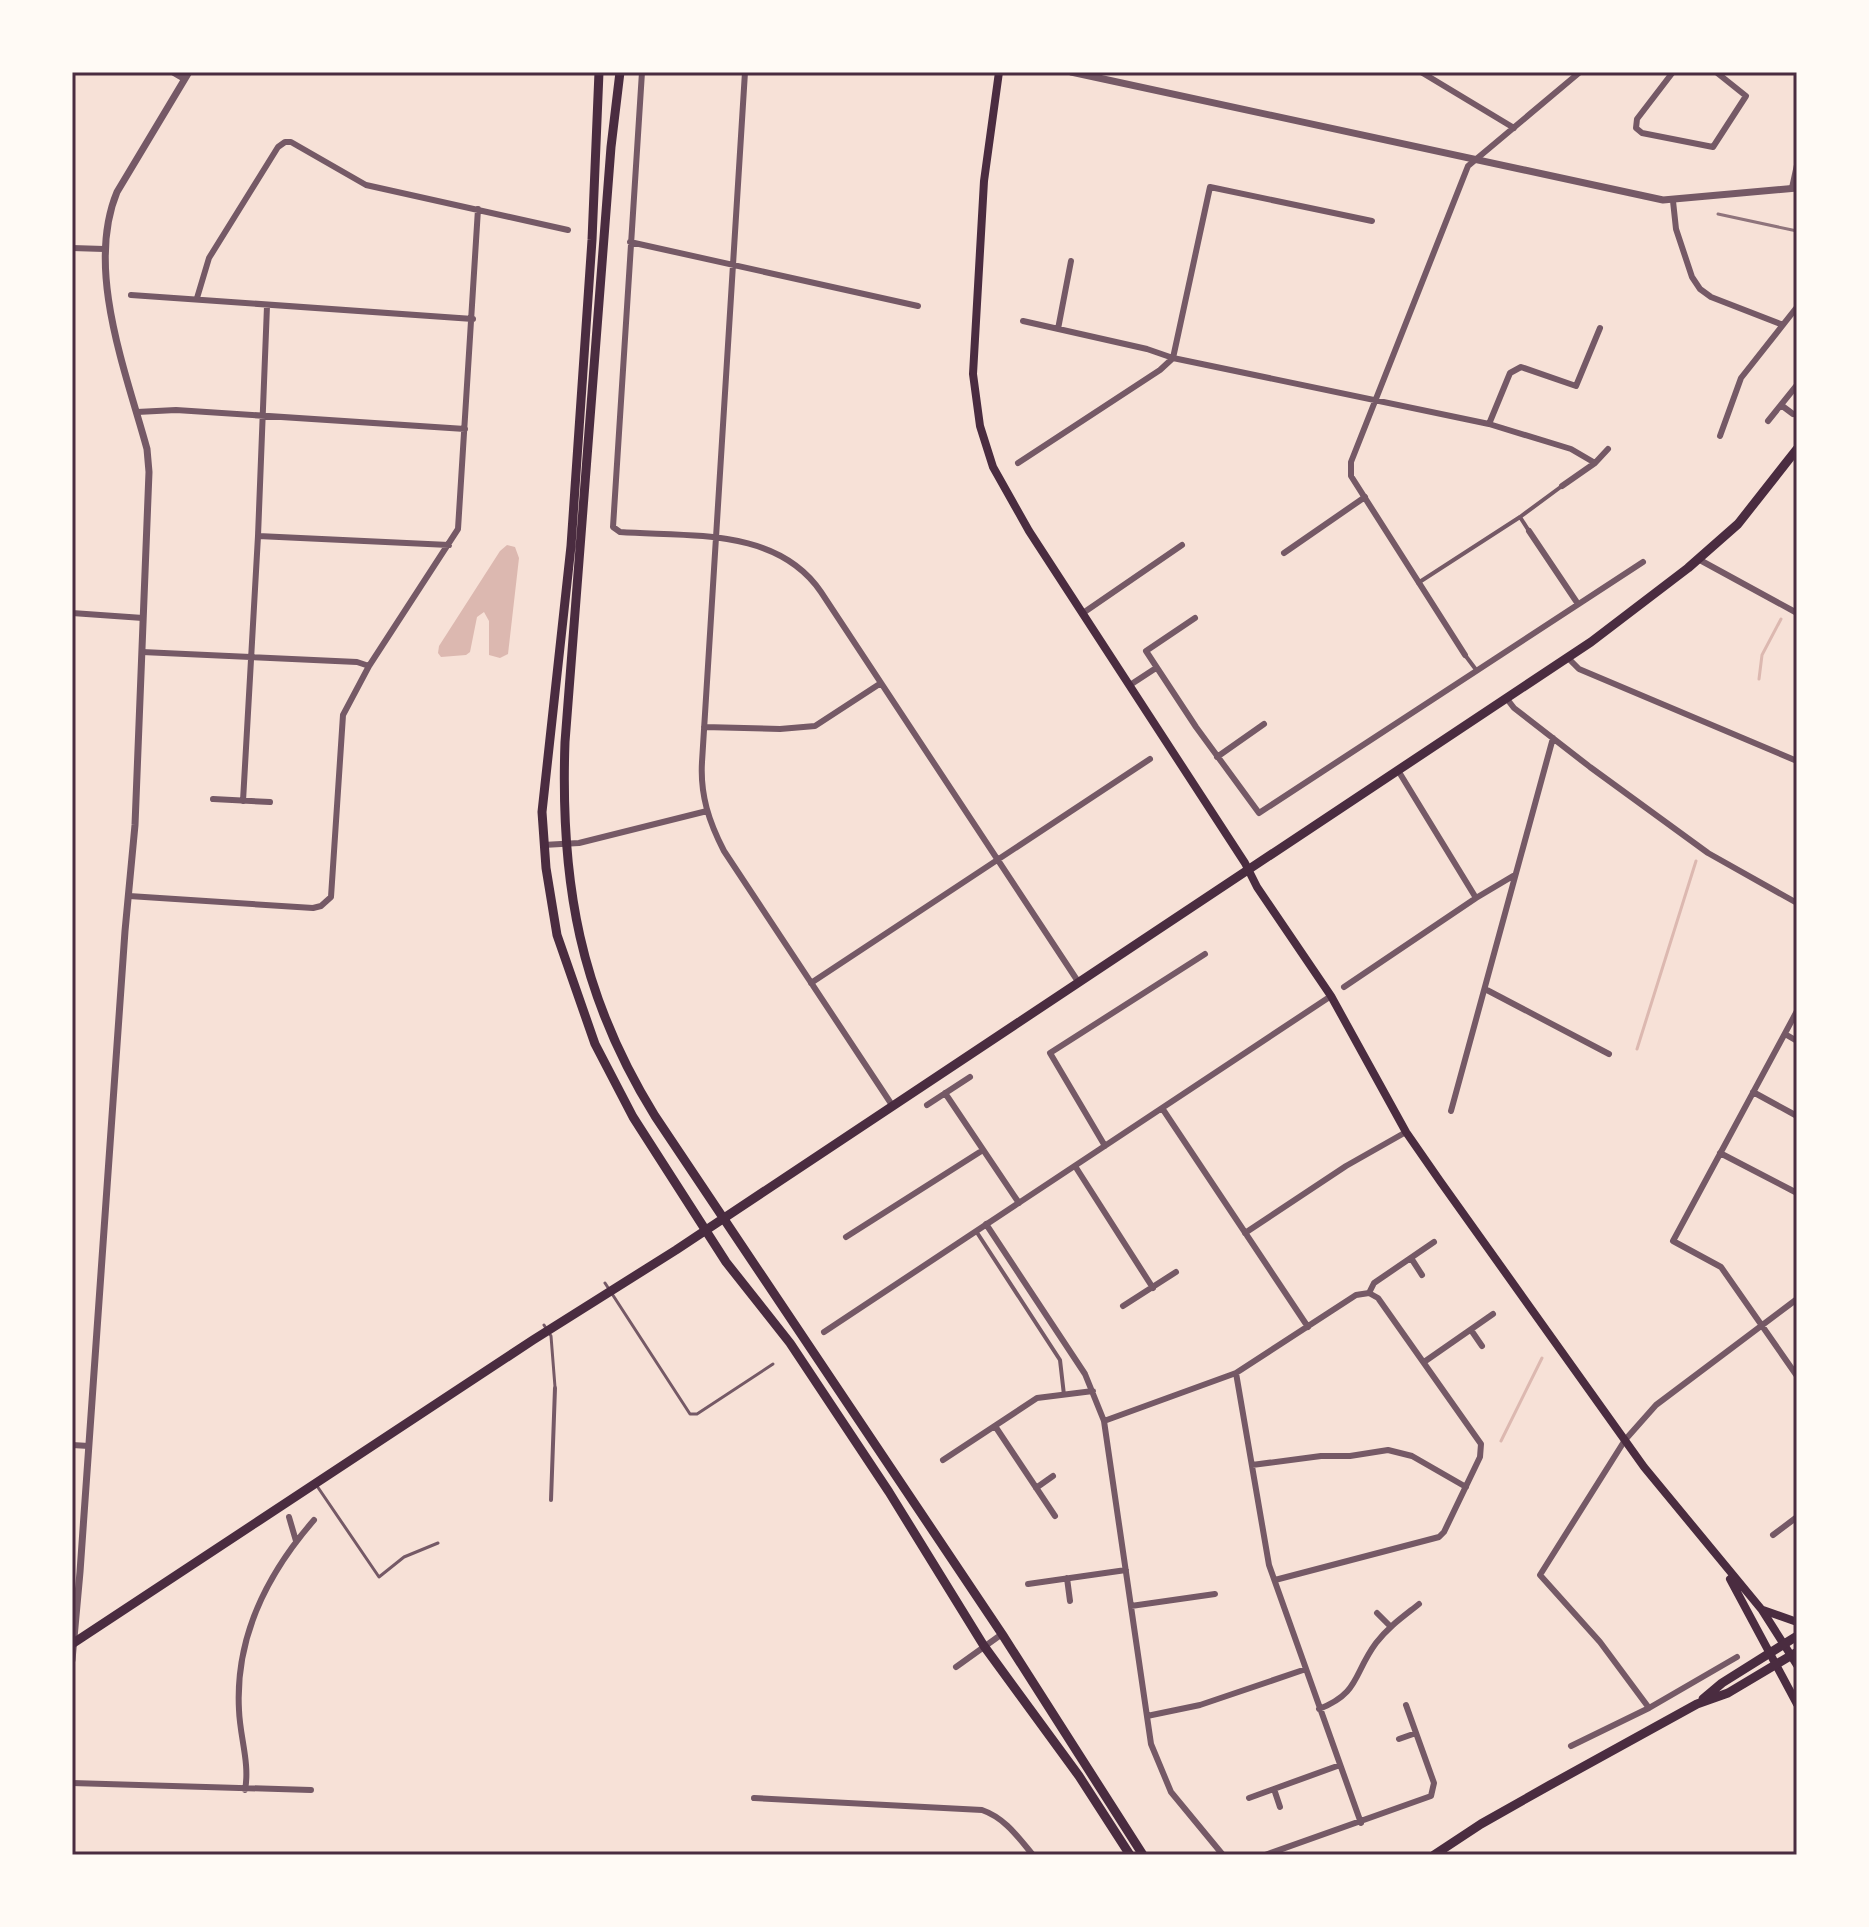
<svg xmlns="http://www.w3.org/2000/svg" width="1869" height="1927" font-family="'Golos Text',sans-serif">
  <rect width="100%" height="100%" fill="#f7e1d7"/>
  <path fill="#dcb8b0" d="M507 545 515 547 519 558 508 654 500 658 489 655V621L484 612 477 617 470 652 466 655 441 657 438 653 439 646 500 551Z"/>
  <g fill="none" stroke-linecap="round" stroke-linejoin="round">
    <path stroke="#dcb8b0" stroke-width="3" d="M1759 679 1762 655 1781 619
      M1637 1049 1696 861
      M1501 1441 1542 1358"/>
    <path stroke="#755966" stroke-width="3" d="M605 1283 690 1414H697L773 1364
      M544 1325 551 1336 555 1387
      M317 1486 379 1577 404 1557 438 1543"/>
    <path stroke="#755966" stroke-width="4" d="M1520 517 1529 531
      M1418 583 1520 517 1562 486
      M1465 655 1477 671
      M976 1231 1060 1360 1064 1395
      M551 1500 555 1388"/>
    <path stroke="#755966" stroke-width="6" d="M172 72 184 79
      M642 72 613 527 620 532C689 537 777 527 821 592L1079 983
      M745 72 702 762C700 795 709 822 724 851L892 1105
      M1421 72 1514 128
      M1673 72 1637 119 1636 128 1642 133 1713 147 1746 96 1716 72
      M1792 188 1797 165
      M1673 201 1676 229 1692 277 1700 289 1711 297 1783 325
      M630 242 918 306
      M72 248 104 249
      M131 295 473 319
      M197 298 209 258 278 147 285 142H291L366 185 568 230
      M1023 321 1147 349 1173 358 1489 424 1571 449 1595 463
      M1058 329 1071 261
      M1781 405 1793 414
      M137 412 176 410 465 429
      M1768 421 1797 385
      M1489 424 1510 373 1521 367 1576 386 1600 328
      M1720 436 1741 378 1797 307
      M1018 463 1160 370 1173 358 1210 187 1372 221
      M1562 486 1595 463 1608 449
      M1529 531 1578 604
      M258 536 449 545
      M1284 553 1365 497
      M1698 559 1797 613
      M72 613 143 618
      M1083 613 1182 545
      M1195 618 1146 651 1196 727 1259 813 1643 562
      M142 652 357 662 369 666
      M1465 655 1351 476V462L1468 166 1580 72
      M1568 658 1579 669 1797 761
      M1130 685 1156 668
      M1507 699 1514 708 1590 767 1708 853 1797 903
      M704 727 780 729 815 726 881 683
      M1217 757 1264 724
      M1399 772 1476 898
      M213 799 270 802
      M243 801 258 536 267 306
      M543 845 579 843 707 811
      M129 896 313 908 321 906 331 897 343 715 369 666 458 529 478 209
      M811 983 1150 759
      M1344 987 1476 898 1513 876
      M1485 989 1609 1054
      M1797 1011 1673 1241 1721 1267 1797 1376
      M1785 1034 1797 1041
      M1753 1092 1797 1116
      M945 1093 1019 1203
      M927 1105 970 1077
      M1162 1108 1308 1327
      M1451 1111 1553 738
      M1105 1146 1050 1053 1205 954
      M1720 1153 1797 1193
      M1075 1166 1153 1288
      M986 1224 1085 1374 1104 1421 1151 1744 1171 1792 1223 1855
      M1245 1233 1346 1166 1406 1132
      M846 1237 983 1150
      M1411 1258 1422 1275
      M1123 1306 1176 1272
      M1471 1330 1482 1346
      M824 1332 1331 996
      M1424 1362 1493 1314
      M1236 1373 1269 1565 1361 1823
      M1104 1421 1236 1373 1356 1295 1369 1293 1374 1283 1434 1242
      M995 1426 1055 1516
      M72 1445 89 1446
      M943 1460 1037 1398 1093 1391
      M1252 1465 1321 1456H1350L1388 1450 1412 1456 1466 1487
      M1036 1488 1053 1476
      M289 1517 296 1541
      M1773 1535 1797 1517
      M1067 1578 1070 1601
      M1275 1580 1439 1537 1444 1532 1480 1457 1481 1444 1378 1298 1369 1293
      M1028 1584 1126 1570
      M1131 1606 1215 1594
      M1377 1613 1391 1627
      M956 1667 1002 1634
      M1649 1708 1600 1642 1540 1575 1625 1440 1656 1405 1797 1299
      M1319 1709C1360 1693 1353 1674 1376 1643 1388 1627 1404 1616 1419 1604
      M1147 1716 1200 1705 1306 1669
      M1399 1739 1416 1733
      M1571 1746 1649 1708 1737 1657
      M72 1783 311 1790
      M1274 1789 1280 1807
      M245 1790C250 1763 240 1738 239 1710 235 1637 267 1574 314 1520
      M754 1798 982 1810C1005 1818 1018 1837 1033 1855
      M1249 1798 1340 1765
      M1265 1855 1431 1796 1434 1783 1406 1705"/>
    <path stroke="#755966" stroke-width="7" d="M1071 72 1663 200 1797 188
      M72 1660 80 1572 125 931 135 825 149 472 147 449C126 372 85 269 117 192L189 72"/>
    <path stroke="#4a2c40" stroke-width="8" d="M999 72 984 181 973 374 980 426 993 467 1029 531 1245 863 1257 887 1331 996 1406 1132 1440 1181 1644 1467 1762 1610 1797 1665
      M1730 1579 1797 1704
      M1763 1610 1797 1622"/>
    <path stroke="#4a2c40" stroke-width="9" d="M599 72 592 240 571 546 542 812 546 868 557 935 595 1044 633 1117 726 1262 790 1343 889 1492 984 1646 1079 1776 1130 1855
      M620 72 611 147 565 742C560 883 580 995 655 1116L1002 1634 1143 1855
      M72 1644 533 1340 676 1250 1591 642 1688 568 1738 524 1797 449
      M1703 1699 1722 1683 1797 1636
      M1434 1855 1481 1824 1550 1785 1697 1704 1728 1693 1797 1652"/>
    <path stroke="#8f747c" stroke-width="3" d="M1718 214 1797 231"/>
  </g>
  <rect width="1869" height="1927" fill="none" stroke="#fffaf5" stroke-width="148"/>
  <rect x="74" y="74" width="1721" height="1779" fill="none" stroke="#4a2c40" stroke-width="3"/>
</svg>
